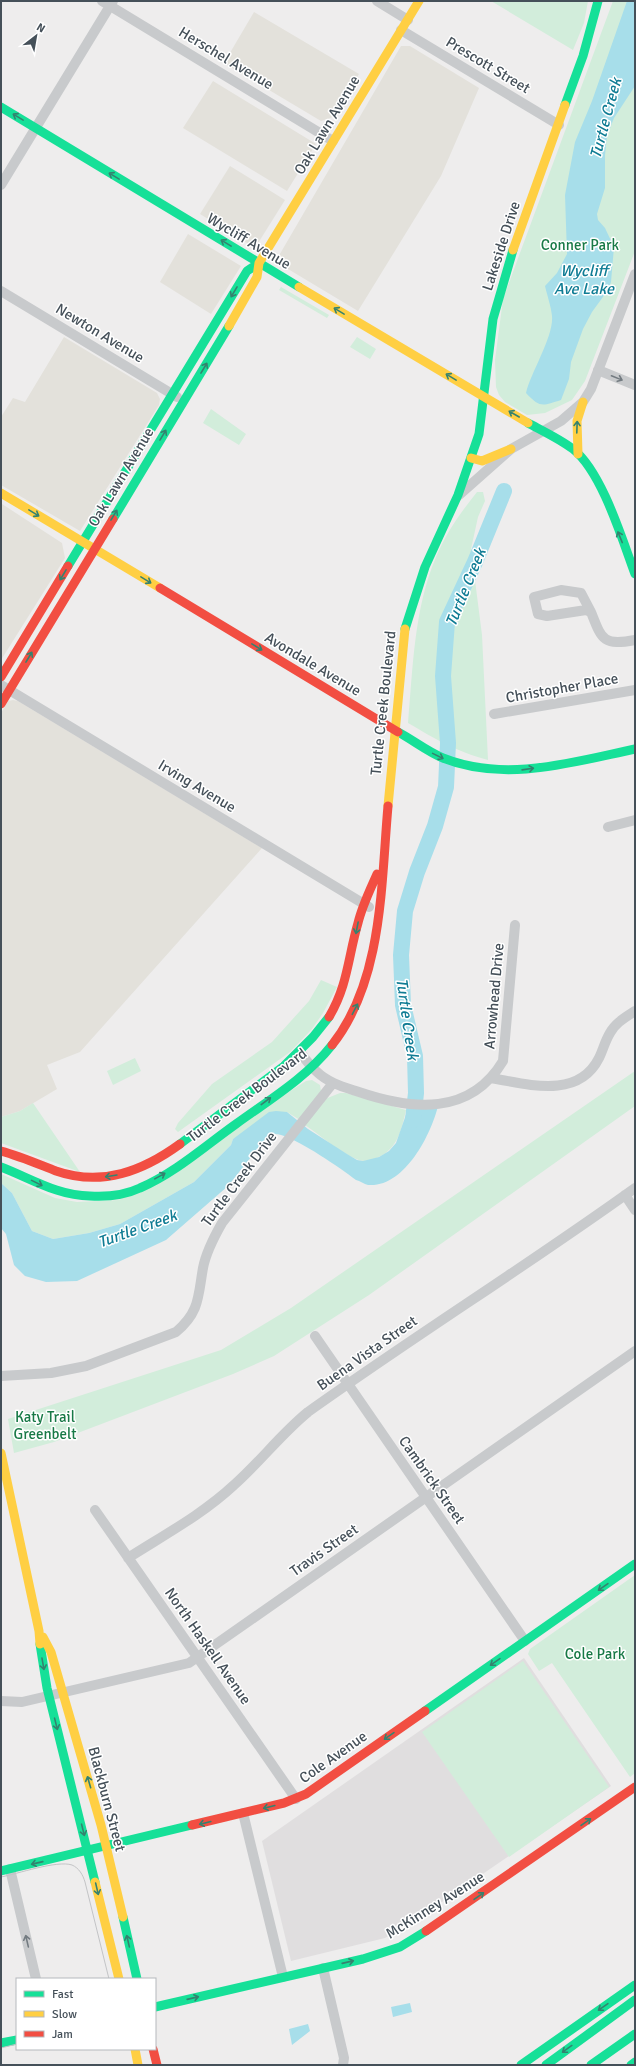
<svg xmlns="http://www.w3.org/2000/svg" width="636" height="2066" font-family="Signika,sans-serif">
  <rect width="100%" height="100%" fill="#eeeded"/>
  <path fill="#e3e1db" d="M254 12 359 74 333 117 321 121 224 63Z
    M401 46H410L479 88 441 176 358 311 283 266 277 259Z
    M213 81 316 144 287 191 183 128Z
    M230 166 285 200 255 248 200 214Z
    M188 234 241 266 211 314 160 282Z
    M64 337 157 393 160 399 159 405 80 531 1 485V417L13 398 25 402Z
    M2 504 62 543 65 558 1 660Z
    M13 700 18 701 262 848 80 1052 47 1065 57 1089 20 1111 1 1117V713L8 701Z"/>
  <path fill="#e0dedf" d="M524 1658 611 1786 420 1917 385 1938 291 1961 262 1841Z"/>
  <path fill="#d2eddb" d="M491 1H588L584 23 573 50Z
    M613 1H635V251L585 381 572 400 545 413 527 415 505 402 499 395 496 387 495 360 503 299Z
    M281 287 329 315 327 318 279 290Z
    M357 337 376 349 370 359 350 347Z
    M211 409 246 434 239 445 203 423Z
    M477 492H483L485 501 478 517 471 549 482 635 488 760C455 751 437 740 408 723 413 667 414 609 436 557 446 533 461 512 477 492Z
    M321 980 337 987 323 1013 312 1029 290 1052 178 1132 175 1129 178 1123 212 1084 272 1042 309 1001Z
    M135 1058 141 1071 113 1085 107 1071Z
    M635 1071V1106L369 1295 274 1356 233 1374 54 1442 14 1453 8 1419 221 1350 291 1308Z
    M312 1080 320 1085 321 1091 300 1120 287 1112 233 1139 231 1145 194 1182 120 1224 89 1233 53 1239 32 1231 12 1193 1 1183V1174L55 1198 77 1202 119 1200 306 1081Z
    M340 1093H346L406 1110C401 1132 397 1151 374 1159 368 1161 362 1162 356 1159 338 1151 321 1136 305 1125L325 1099Z
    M33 1103 80 1172 1 1143V1117L20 1111Z
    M635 1575V1773L630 1777 552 1663 539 1671 528 1654 530 1649Z
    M523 1661 609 1787 509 1857 422 1732Z"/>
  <path fill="#a7deea" d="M627 1H635V86L614 118 607 136 605 155V188L597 214 598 220 605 228 614 247 611 282 608 290 592 312 583 329 571 362 569 379 561 400C542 406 540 408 526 393 531 372 554 336 552 316 551 306 547 295 545 286L557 273 567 254 565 195 575 142 592 101Z
    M438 1106C431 1135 404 1188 368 1185 364 1184 360 1181 356 1180 339 1167 301 1141 281 1135 275 1133 272 1134 267 1137L228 1186 166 1240 77 1281 46 1282 25 1276 14 1265 6 1234 1 1228V1183L12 1193 32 1231 53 1239 89 1233 120 1224 194 1182 231 1145 233 1139 269 1112 276 1111 287 1112 308 1129 347 1154 357 1160 363 1161 379 1157 389 1151 396 1143 408 1109Z
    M410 2003 412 2012 393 2017 391 2007Z
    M308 2024 310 2031 292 2045 289 2029Z"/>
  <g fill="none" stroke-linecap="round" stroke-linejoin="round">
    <path stroke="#a7deea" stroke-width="16" d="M413 1120 416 1093 415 1056 403 1005 401 955 405 911 417 872 435 826 446 787 448 743 443 676 447 622 475 562 504 491"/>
    <path stroke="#c8cacc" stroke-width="10" d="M102 1 333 141
      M377 1 408 20
      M401 30 559 125
      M1 185 113 1
      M1 291 177 397
      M598 370 635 385
      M459 495 511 449 561 421 583 402 591 389 635 274
      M591 612 581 593 561 590 534 597 538 614 547 616 586 610 591 612C602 640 603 646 635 640
      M1 685 369 907
      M494 714 635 690
      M608 827 635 820
      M300 1052C305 1059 310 1066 316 1071 328 1083 344 1087 359 1092 412 1110 470 1116 503 1061L515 925
      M491 1078C527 1084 578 1100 599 1058 603 1050 605 1041 610 1033 615 1023 626 1017 635 1011
      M625 1195 635 1210
      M315 1336 525 1641
      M1 1376 51 1373 86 1366 176 1332C200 1312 198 1296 203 1268 206 1252 214 1237 222 1223L333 1083
      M95 1510 296 1799
      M128 1558C164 1535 203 1514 234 1485 260 1462 281 1434 308 1412 416 1335 528 1265 635 1188
      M1 1701 22 1702 189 1663 635 1351
      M243 1813 283 1977
      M10 1869 36 1979
      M323 1968 344 2058 343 2065"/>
    <path stroke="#16e098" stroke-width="9" d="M565 105 583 56 598 1
      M1 107 299 287
      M528 423C543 431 560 439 573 449 602 472 622 539 635 574
      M113 519 229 326
      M68 566 247 271 259 263
      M405 629 425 567 458 495 479 434 493 319 513 250
      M398 732C413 740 428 752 443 758 505 783 573 762 635 749
      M180 1144 284 1066 313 1037 329 1017
      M1 1167C30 1178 58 1196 90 1196 106 1197 125 1195 140 1188 175 1173 205 1146 236 1124 269 1100 306 1078 332 1045
      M40 1644 47 1688 95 1882
      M425 1711 635 1564
      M1 1871 192 1825
      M123 1917 137 1979
      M155 2007 363 1959 400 1947 426 1931
      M1 2043 17 2040
      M521 2065 635 1985
      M546 2065 635 2000
      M591 2065 635 2034
      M631 2065 635 2062"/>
    <path stroke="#ffcf43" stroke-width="9" d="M513 250 565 105
      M299 287 528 423
      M229 326 257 277 259 263 419 1
      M578 454 577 421 583 402
      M471 458 482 461 511 449
      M1 493 160 588
      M388 806 405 629
      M1 1453 39 1631 40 1644
      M43 1637 51 1652 101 1825 123 1917
      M95 1882 119 1979
      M135 2049 138 2065"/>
    <path stroke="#f24e42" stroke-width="9" d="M160 588 398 732
      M1 677 68 566
      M1 704 113 519
      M329 1017C348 985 348 957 358 923 362 906 370 890 377 874
      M332 1045C383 981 381 884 388 806
      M1 1151C20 1156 38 1164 56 1171 102 1187 143 1171 180 1144
      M192 1825 284 1803 306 1794 425 1711
      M426 1931 635 1787
      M153 2049 157 2065"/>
    <path stroke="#c3c4c6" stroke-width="1" d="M1 1877C17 1874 57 1860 72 1865 79 1868 83 1875 85 1882L109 1979
      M1 2048 17 2044"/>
  </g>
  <defs><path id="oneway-shaft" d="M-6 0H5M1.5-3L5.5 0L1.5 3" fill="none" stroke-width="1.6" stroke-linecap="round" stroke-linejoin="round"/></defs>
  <g stroke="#35826f">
    <use href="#oneway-shaft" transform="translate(18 117) rotate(-149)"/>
    <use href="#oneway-shaft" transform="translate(114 176) rotate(-149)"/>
    <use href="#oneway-shaft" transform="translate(226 243) rotate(-149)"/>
    <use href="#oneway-shaft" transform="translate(234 292) rotate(121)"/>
    <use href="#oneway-shaft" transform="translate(339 311) rotate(-149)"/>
    <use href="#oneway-shaft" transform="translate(204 368) rotate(-59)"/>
    <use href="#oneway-shaft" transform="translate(451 377) rotate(-149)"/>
    <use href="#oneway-shaft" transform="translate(514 414) rotate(-150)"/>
    <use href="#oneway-shaft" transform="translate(577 427) rotate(-88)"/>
    <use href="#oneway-shaft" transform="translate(163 435) rotate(-59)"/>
    <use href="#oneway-shaft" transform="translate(34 513) rotate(31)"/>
    <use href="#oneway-shaft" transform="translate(114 515) rotate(-59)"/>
    <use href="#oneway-shaft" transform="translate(620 537) rotate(-112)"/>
    <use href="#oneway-shaft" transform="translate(63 575) rotate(121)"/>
    <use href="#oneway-shaft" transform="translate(146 580) rotate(31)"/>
    <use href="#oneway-shaft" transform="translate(257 647) rotate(31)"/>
    <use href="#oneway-shaft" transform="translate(29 657) rotate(-59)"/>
    <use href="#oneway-shaft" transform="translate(438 756) rotate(26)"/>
    <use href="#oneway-shaft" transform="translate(528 769) rotate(-8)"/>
    <use href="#oneway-shaft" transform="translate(357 928) rotate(101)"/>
    <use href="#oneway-shaft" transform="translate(355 1009) rotate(-63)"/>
    <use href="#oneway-shaft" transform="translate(266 1101) rotate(-37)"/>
    <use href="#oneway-shaft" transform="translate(111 1176) rotate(171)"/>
    <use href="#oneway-shaft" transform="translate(160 1176) rotate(-29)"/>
    <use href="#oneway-shaft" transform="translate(37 1183) rotate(26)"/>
    <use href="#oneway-shaft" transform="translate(603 1587) rotate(145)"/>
    <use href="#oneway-shaft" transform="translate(495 1662) rotate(145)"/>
    <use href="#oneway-shaft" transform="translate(43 1664) rotate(80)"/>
    <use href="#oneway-shaft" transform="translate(56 1724) rotate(76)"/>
    <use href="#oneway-shaft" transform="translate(389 1736) rotate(145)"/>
    <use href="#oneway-shaft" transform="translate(89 1782) rotate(-106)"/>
    <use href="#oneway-shaft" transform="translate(269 1807) rotate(166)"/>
    <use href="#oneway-shaft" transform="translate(586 1822) rotate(-35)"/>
    <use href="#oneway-shaft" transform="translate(205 1823) rotate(166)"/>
    <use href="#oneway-shaft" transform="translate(83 1830) rotate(76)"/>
    <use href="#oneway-shaft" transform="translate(37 1863) rotate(167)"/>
    <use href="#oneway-shaft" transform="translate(97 1889) rotate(77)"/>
    <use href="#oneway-shaft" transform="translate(479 1896) rotate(-35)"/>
    <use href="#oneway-shaft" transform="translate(128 1941) rotate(-103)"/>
    <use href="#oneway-shaft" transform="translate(348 1962) rotate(-13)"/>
    <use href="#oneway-shaft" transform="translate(193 1998) rotate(-13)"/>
    <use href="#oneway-shaft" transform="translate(603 2007) rotate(145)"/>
    <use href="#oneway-shaft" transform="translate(567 2049) rotate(144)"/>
  </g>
  <g stroke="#737b81">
    <use href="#oneway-shaft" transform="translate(617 378) rotate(22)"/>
    <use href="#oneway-shaft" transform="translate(27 1941) rotate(-103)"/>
  </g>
  <g text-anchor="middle" stroke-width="3" stroke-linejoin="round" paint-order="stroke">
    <g font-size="15" fill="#455059" stroke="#fff">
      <text transform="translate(226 58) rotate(31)" y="5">Herschel Avenue</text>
      <text transform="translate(488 65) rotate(31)" y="5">Prescott Street</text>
      <text transform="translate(327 125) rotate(-59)" y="5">Oak Lawn Avenue</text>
      <text transform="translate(249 241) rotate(31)" y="5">Wycliff Avenue</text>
      <text transform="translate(501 246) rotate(-72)" y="5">Lakeside Drive</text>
      <text transform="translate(100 333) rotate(31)" y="5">Newton Avenue</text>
      <text transform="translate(121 477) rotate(-59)" y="5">Oak Lawn Avenue</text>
      <text transform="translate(313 664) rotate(31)" y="5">Avondale Avenue</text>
      <text transform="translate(562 688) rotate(-10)" y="5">Christopher Place</text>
      <text transform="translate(383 703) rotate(-84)" y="5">Turtle Creek Boulevard</text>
      <text transform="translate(197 786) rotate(31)" y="5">Irving Avenue</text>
      <text transform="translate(494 996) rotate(-85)" y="5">Arrowhead Drive</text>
      <text transform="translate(247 1095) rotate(-37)" y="5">Turtle Creek Boulevard</text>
      <text transform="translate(239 1179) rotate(-53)" y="5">Turtle Creek Drive</text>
      <text transform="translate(367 1353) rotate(-35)" y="5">Buena Vista Street</text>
      <text transform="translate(432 1480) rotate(55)" y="5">Cambrick Street</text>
      <text transform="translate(324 1550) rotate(-35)" y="5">Travis Street</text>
      <text transform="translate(208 1646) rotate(55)" y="5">North Haskell Avenue</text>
      <text transform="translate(333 1757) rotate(-35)" y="5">Cole Avenue</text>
      <text transform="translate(107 1799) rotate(75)" y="5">Blackburn Street</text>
      <text transform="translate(435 1905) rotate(-32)" y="5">McKinney Avenue</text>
    </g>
    <g font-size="15" fill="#187946" stroke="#fff">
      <text x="580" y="250">Conner Park</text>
      <text x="45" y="1422">Katy Trail<tspan x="45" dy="17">Greenbelt</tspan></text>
      <text x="595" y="1659">Cole Park</text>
    </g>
    <g font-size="16" font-style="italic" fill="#0f7c94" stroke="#fff">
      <text transform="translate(605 118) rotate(-75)" y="6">Turtle Creek</text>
      <text x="584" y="276">Wycliff<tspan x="584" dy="18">Ave Lake</tspan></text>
      <text transform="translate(465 587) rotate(-68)" y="6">Turtle Creek</text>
      <text transform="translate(408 1019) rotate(82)" y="6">Turtle Creek</text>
      <text transform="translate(137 1228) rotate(-20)" y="6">Turtle Creek</text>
    </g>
  </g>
  <rect width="636" height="2066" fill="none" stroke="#455059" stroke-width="4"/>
  <rect x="16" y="1978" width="140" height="72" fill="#ffffff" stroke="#b5b9bd"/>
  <rect x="24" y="1991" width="20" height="6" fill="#16e098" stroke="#b5b9bd"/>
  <text x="52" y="1998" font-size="12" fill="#455059">Fast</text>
  <rect x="24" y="2011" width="20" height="6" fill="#ffcf43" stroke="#b5b9bd"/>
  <text x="52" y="2018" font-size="12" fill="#455059">Slow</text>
  <rect x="24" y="2031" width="20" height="6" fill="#f24e42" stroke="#b5b9bd"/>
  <text x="52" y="2038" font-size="12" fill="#455059">Jam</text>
  <g transform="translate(36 36) rotate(31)" stroke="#ffffff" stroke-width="3" paint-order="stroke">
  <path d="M0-3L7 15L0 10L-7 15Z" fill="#455059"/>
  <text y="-6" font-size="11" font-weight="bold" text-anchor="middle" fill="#455059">N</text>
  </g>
</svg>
